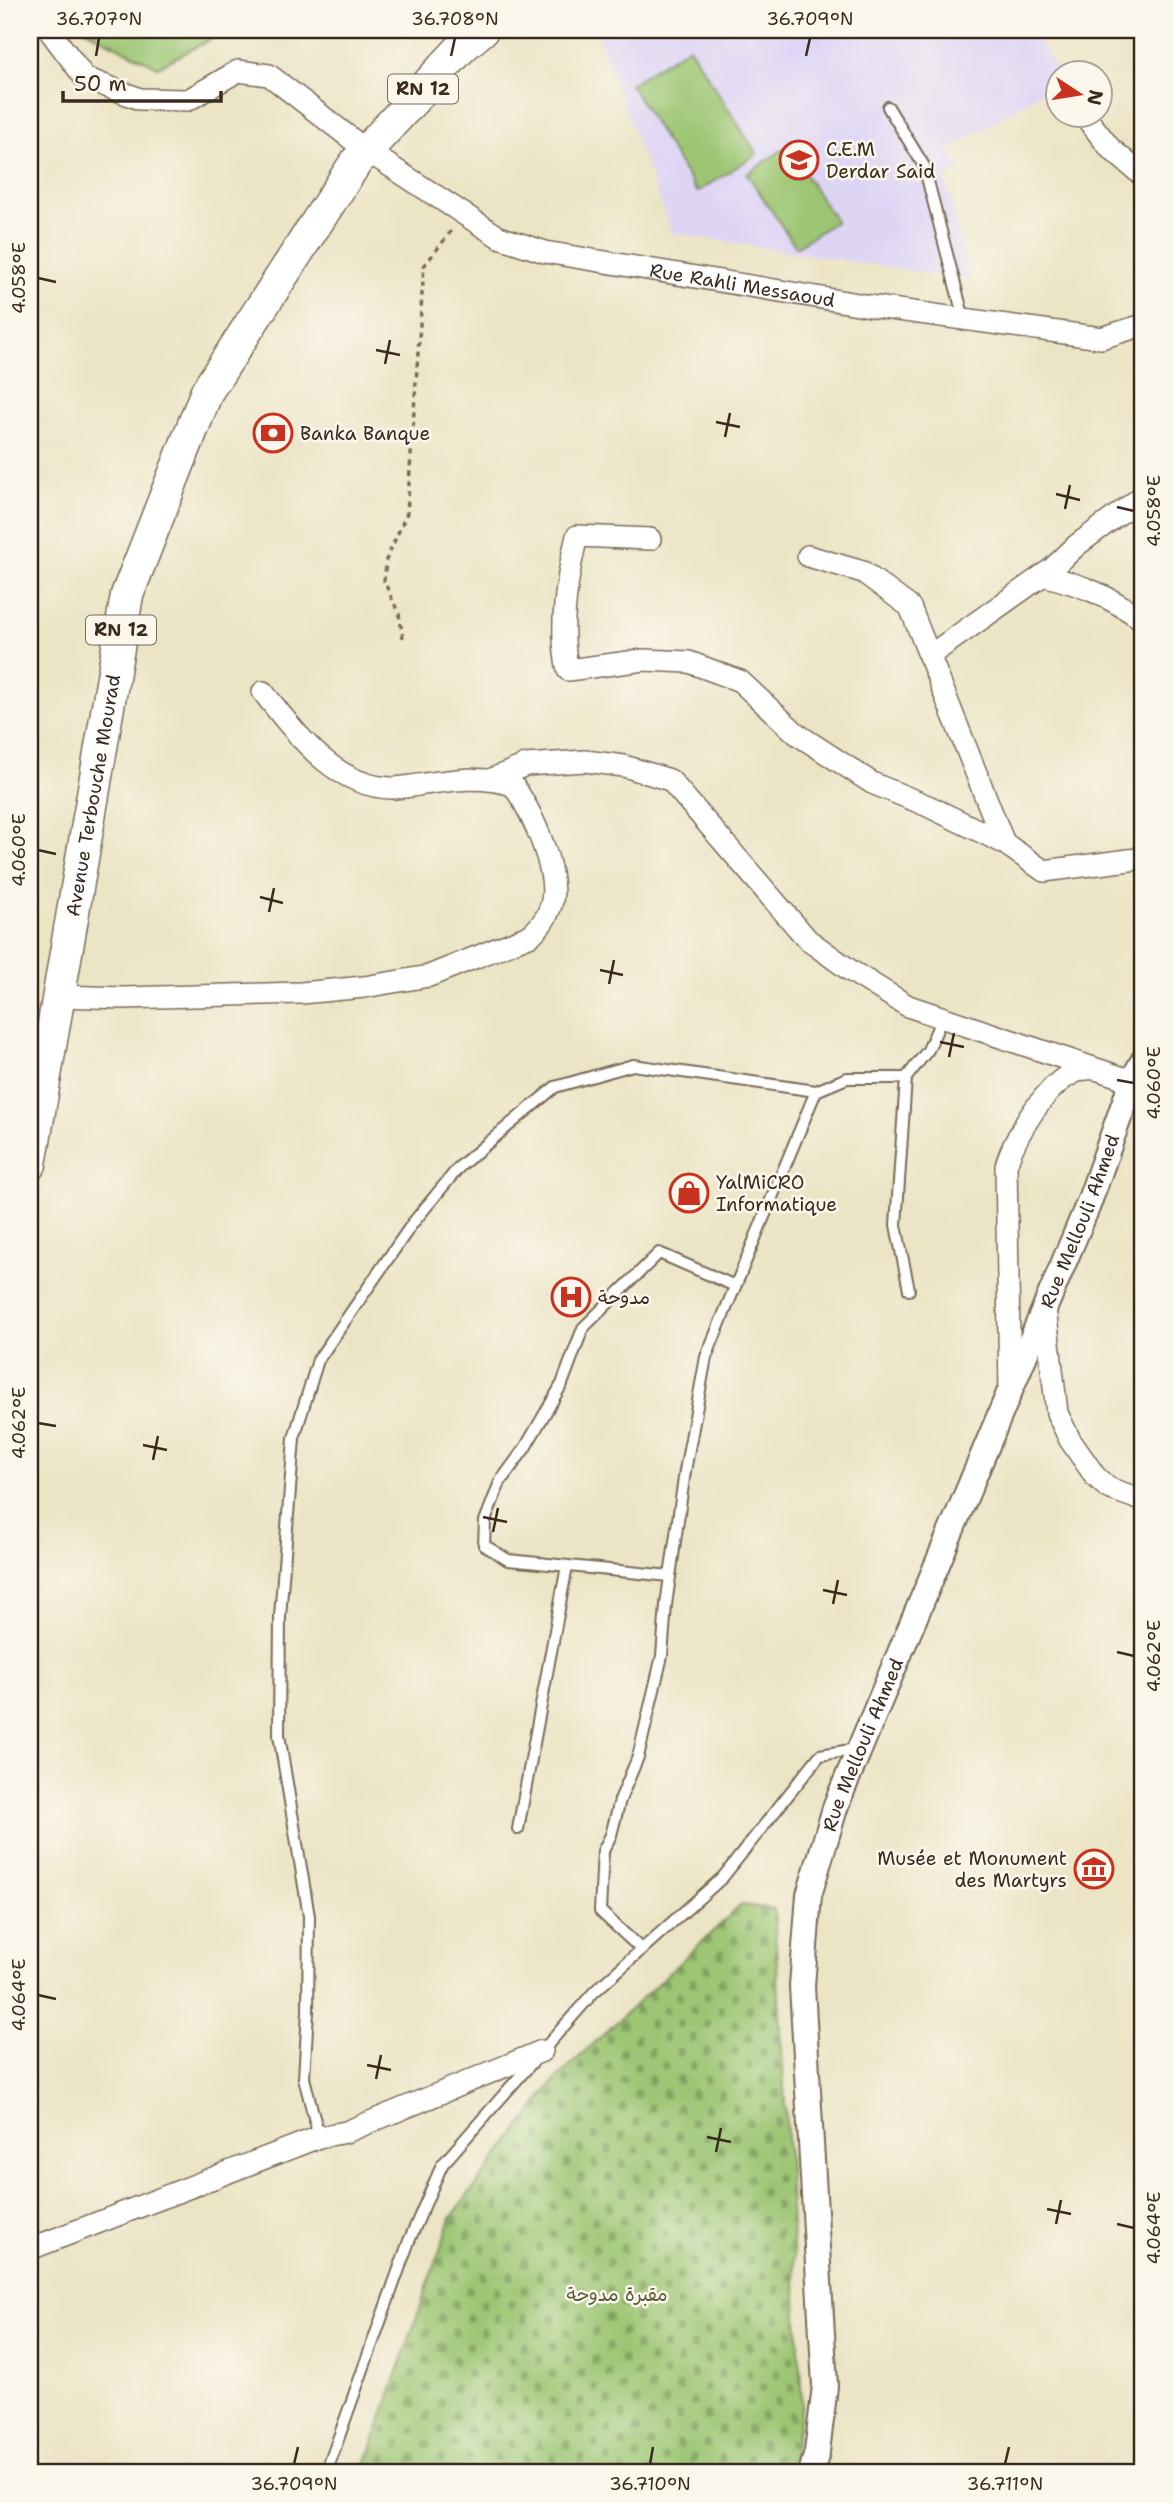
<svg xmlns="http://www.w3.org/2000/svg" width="1173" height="2503" font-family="'Shantell Sans','Playpen Sans Arabic',sans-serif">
  <defs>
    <pattern id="cemetery-stones" width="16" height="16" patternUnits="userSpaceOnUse" patternTransform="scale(1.75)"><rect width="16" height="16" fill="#9cc673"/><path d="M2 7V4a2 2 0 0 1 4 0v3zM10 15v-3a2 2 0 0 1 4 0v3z" fill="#80a15e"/></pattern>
  </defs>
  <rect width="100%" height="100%" fill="#fbf7ec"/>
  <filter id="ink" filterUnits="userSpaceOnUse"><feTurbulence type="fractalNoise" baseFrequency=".0143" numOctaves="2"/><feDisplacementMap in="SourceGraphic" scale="14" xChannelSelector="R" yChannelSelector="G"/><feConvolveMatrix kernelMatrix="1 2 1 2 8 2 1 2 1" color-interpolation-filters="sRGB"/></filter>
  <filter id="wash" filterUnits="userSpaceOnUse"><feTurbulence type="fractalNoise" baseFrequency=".00686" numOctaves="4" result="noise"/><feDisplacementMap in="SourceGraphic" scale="28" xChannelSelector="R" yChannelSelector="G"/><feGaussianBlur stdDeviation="1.57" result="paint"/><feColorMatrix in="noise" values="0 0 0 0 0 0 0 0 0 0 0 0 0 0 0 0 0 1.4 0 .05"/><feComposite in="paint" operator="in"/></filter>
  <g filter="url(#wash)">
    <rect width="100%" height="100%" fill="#ebe4c5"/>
    <path fill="#ded5f5" d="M596 30H1033L1058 73 1057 82 950 150 959 170 945 179 970 280 672 233Z"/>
    <path fill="url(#cemetery-stones)" stroke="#6c7848" stroke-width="2" d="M741 1905 774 1909 802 2403 790 2473H363L451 2218 556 2079Z"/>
    <path fill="#9cc673" stroke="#6c7848" stroke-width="2" d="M85 30H228L158 67Z
      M689 47 757 154 697 192 630 84Z
      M787 147 836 221 796 247 747 174Z"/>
  </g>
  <g filter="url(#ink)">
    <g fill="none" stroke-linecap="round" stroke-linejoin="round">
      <defs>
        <path id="service" d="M888 107 924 166 964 319
          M906 1078 896 1225 909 1290
          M670 1576 508 1560 484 1545 485 1521 500 1482 525 1448 562 1384 583 1328 659 1253 735 1286
          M518 1829 567 1566
          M642 1950 600 1911 603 1851 611 1835 620 1800 638 1757 662 1656 666 1605 685 1471 706 1357 816 1091
          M319 2137 304 2078 308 2012 309 1916 279 1735 280 1617 294 1438 318 1360 412 1224 459 1167 555 1087 633 1065 816 1091 847 1078H906L928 1050 942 1018
          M326 2473 409 2241 442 2165 594 1992 723 1877 820 1755 857 1749"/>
        <g id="minor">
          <path id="s1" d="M49 30 85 78 140 99 188 100 238 71 269 75 367 151 499 237 545 252 876 307 1101 338 1143 325"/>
          <path d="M1088 120 1110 148 1143 176"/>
          <path d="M650 539 577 536C567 577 558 628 568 670L644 660 689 662 740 681 797 734 872 783 928 806 1004 843"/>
          <path d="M808 556 863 572 910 607 1004 843 1044 871 1137 859 1143 855"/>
          <path d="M1043 575C1085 586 1107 595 1143 620"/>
          <path d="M929 656 1053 568 1077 545 1143 496"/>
          <path d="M492 779 526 765 585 761 624 766 670 780 808 940 851 971 908 1006 1132 1081 1143 1083"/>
          <path d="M59 996 124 998 301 993 364 987 429 976 531 935C540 926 546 920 550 908 562 876 532 812 513 785 480 775 452 780 418 785 410 786 400 788 392 788 334 787 296 733 263 692"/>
          <path d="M1045 1307 1057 1413 1070 1440 1095 1476 1108 1488 1139 1499 1143 1498"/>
          <path d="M1010 1389 1006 1166C1014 1136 1056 1063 1094 1069"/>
          <path d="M30 2249 319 2137 346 2132 542 2051"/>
        </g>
        <g id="tertiary">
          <path id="s2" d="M811 2473 817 2452 825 2386 802 1986 809 1895 836 1805 1088 1205 1132 1081 1143 1061"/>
        </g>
        <g id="primary">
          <path id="s3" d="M30 1164 127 595 207 391 356 162 462 47 482 30"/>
        </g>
      </defs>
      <use href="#service" stroke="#796b58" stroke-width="14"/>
      <use href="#minor" stroke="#796b58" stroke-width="24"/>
      <use href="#tertiary" stroke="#796b58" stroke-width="28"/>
      <use href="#primary" stroke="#796b58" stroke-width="35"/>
      <path stroke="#796b58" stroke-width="3.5" stroke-dasharray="5 5" stroke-linecap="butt" d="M403 638 399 614 384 581 386 560 407 513 424 266 452 230"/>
      <use href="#service" stroke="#fff" stroke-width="10"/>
      <use href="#minor" stroke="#fff" stroke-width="21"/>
      <use href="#tertiary" stroke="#fff" stroke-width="24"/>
      <use href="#primary" stroke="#fff" stroke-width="32"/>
    </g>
  </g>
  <path fill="none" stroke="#3b2a1e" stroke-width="2.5" d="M96 56 99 38M451 56 455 38M806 56 810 38M38 278 56 282M376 350 400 355M385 364 390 340M716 422 740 427M725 437 730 413M1056 494 1080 500M1117 507 1134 511M1065 509 1070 485M38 850 56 854M260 897 283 903M269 912 274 888M600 970 623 975M609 984 614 960M940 1042 964 1047M949 1057 954 1033M1117 1080 1134 1083M38 1423 56 1426M143 1445 167 1450M153 1460 158 1436M483 1517 507 1522M493 1532 498 1508M823 1590 847 1595M833 1604 838 1580M1117 1652 1134 1656M38 1995 56 1999M367 2065 391 2070M376 2079 381 2055M707 2137 731 2142M716 2152 721 2128M1047 2209 1071 2214M1056 2224 1061 2200M1117 2224 1134 2228M294 2464 298 2447M650 2464 653 2447M1005 2464 1009 2447"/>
  <defs>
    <symbol id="school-ring" viewBox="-11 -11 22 22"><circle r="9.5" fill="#fbf7ec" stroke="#c8321e" stroke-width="1.5"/><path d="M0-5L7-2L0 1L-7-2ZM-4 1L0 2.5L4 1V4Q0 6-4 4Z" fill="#c8321e"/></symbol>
    <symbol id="bank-ring" viewBox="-11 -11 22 22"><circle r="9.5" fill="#fbf7ec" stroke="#c8321e" stroke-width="1.5"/><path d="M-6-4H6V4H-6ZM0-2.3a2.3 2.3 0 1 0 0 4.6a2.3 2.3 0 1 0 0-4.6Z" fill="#c8321e"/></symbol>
    <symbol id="shop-ring" viewBox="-11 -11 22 22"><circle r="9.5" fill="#fbf7ec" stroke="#c8321e" stroke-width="1.5"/><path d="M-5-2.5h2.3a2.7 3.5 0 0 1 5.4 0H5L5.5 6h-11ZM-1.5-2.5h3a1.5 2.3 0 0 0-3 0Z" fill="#c8321e"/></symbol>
    <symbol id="hospital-ring" viewBox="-11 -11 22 22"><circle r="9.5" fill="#fbf7ec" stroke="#c8321e" stroke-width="1.5"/><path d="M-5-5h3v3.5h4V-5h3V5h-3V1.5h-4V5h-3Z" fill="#c8321e"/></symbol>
    <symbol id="museum-ring" viewBox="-11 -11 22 22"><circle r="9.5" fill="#fbf7ec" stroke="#c8321e" stroke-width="1.5"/><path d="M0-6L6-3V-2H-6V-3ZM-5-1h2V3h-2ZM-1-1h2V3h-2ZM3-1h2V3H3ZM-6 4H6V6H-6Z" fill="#c8321e"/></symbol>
  </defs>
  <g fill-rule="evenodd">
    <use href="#school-ring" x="777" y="138" width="44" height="44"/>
    <use href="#bank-ring" x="251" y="411" width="44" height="44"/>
    <use href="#shop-ring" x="667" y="1171" width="44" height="44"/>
    <use href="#hospital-ring" x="549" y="1275" width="44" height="44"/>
    <use href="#museum-ring" x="1072" y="1847" width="44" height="44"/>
  </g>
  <g text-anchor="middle" stroke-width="5" stroke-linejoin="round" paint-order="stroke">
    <g fill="#fbf7ec" stroke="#75685c" stroke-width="2">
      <rect x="388" y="74.5" width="70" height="29" rx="5"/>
      <rect x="86" y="615.5" width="70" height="29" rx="5"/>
    </g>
    <g font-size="18" font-weight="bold" fill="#3b2a1e">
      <text x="423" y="95">RN 12</text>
      <text x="121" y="636">RN 12</text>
    </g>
    <g font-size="19" fill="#3b2a1e" stroke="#fbf7ec" text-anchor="start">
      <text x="826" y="156">C.E.M<tspan x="826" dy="22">Derdar Said</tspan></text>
      <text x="300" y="440">Banka Banque</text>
      <text x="716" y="1189">YalMiCRO<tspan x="716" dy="22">Informatique</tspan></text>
      <text x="598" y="1304">مدوحة</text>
      <text x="1067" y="1865" text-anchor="end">Musée et Monument<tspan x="1067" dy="22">des Martyrs</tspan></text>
    </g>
    <g font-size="19" fill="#3b2a1e" stroke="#fbf7ec">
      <text dy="7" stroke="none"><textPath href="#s1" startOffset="786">Rue Rahli Messaoud</textPath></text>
      <text dy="7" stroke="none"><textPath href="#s3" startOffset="374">Avenue Terbouche Mourad</textPath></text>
      <text dy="7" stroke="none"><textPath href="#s2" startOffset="1307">Rue Mellouli Ahmed</textPath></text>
      <text dy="7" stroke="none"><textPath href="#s2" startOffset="740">Rue Mellouli Ahmed</textPath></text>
    </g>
    <g font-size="19" fill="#585938" stroke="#fbf7ec">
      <text x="617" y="2301">مقبرة مدوحة</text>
    </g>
  </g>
  <rect width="1173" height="2503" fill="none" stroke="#fbf7ec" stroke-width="77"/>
  <g transform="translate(1079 94) rotate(102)"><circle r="33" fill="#fbf7ec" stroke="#aea59a" stroke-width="2"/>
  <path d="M0-5L12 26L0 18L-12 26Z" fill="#c8321e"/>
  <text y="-10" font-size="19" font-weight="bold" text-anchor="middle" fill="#3b2a1e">N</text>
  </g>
  <path d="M63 91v10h158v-10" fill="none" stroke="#3b2a1e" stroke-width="3.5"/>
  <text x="74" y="91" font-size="21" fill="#3b2a1e" stroke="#fbf7ec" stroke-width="5" paint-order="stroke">50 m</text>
  <rect x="38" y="38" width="1096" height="2426" fill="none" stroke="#3b2a1e" stroke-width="2.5"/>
  <g font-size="18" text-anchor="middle" fill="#3b2a1e">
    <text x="99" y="25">36.707°N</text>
    <text x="455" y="25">36.708°N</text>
    <text x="810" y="25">36.709°N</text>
    <text transform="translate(19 278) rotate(-90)" y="6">4.058°E</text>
    <text transform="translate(1154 511) rotate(-90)" y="6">4.058°E</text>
    <text transform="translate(19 850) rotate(-90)" y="6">4.060°E</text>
    <text transform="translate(1154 1083) rotate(-90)" y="6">4.060°E</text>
    <text transform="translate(19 1423) rotate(-90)" y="6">4.062°E</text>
    <text transform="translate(1154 1656) rotate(-90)" y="6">4.062°E</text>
    <text transform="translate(19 1995) rotate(-90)" y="6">4.064°E</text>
    <text transform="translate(1154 2228) rotate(-90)" y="6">4.064°E</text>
    <text x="294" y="2490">36.709°N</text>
    <text x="650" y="2490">36.710°N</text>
    <text x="1005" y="2490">36.711°N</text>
  </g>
</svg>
